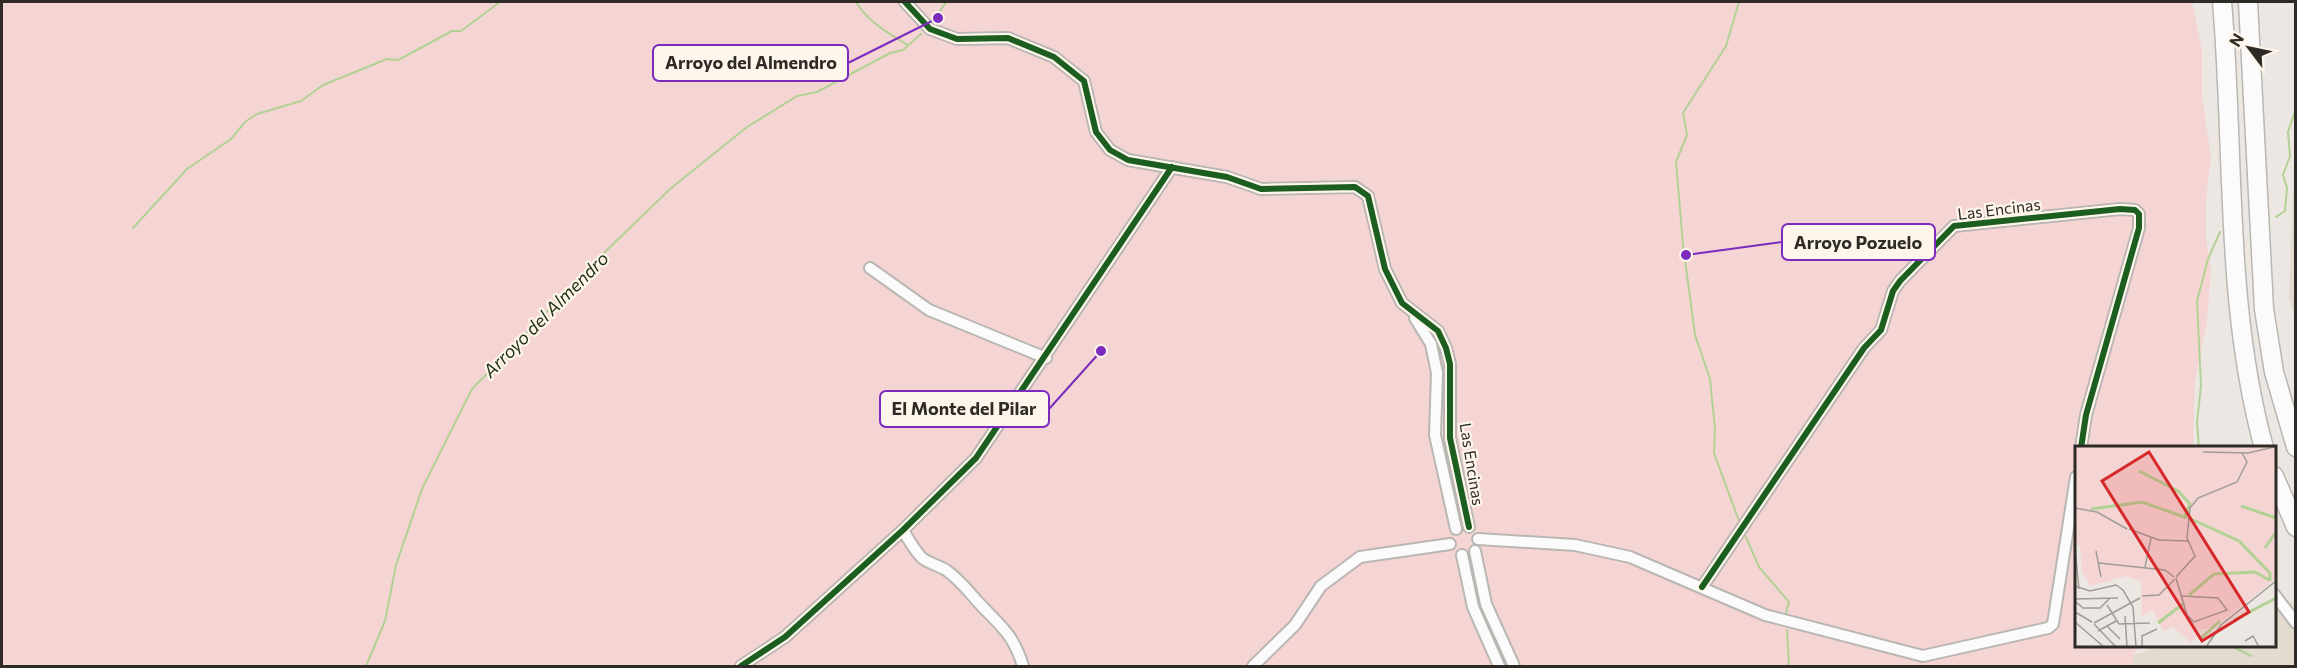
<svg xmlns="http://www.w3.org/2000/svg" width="2297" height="668" font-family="Commissioner,sans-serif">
  <rect width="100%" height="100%" fill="#ece7e2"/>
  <path fill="#e3dbcf" d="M2295 135V320L2289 298Z
    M2295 600V666H2133V655L2161 646H2274L2275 607Z"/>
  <path fill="#f5d5d4" d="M2 2H2192L2202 50V97L2211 157 2206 200V239L2211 268 2207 321 2195 381 2193 447 2076 448V646H2140L2133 655V666H2Z"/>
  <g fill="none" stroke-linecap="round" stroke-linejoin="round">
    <path stroke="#b2d195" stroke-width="2" d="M856 2C868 22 888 33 908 45
      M1739 2 1726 46 1683 113 1687 135 1676 162 1683 245 1695 335 1710 379 1715 429 1714 453 1739 521
      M933 22 946 2
      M2276 217 2285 211 2287 188 2283 175 2290 156 2288 132 2296 108
      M133 228 187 169 231 139 245 122 257 114 301 101 323 85 387 59 398 60 452 31H461L500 2
      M2199 448 2197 422 2201 386 2197 301 2208 259 2220 232
      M1745 535 1759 567 1789 602 1786 613
      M1787 630 1789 666
      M2232 646 2251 656
      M366 666 385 621 396 565 422 489 472 389 606 251 670 189 747 127 797 96 817 92 890 53 903 50 921 34"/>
    <defs>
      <path id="street" d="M905 2 930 29 957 39 1008 38 1054 57 1084 81 1096 132 1110 150 1128 160 1227 177 1261 189 1355 187 1368 196 1385 269 1402 303 1438 331 1446 348 1450 364V438L1469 527
        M870 268 929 310 1046 358
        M1415 318 1431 344 1437 373 1435 435 1456 529
        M903 530C908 539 914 549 921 557 927 563 938 565 946 570 959 579 968 591 979 603 1000 626 1013 633 1023 666
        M1478 539 1575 545 1630 557 1765 615 1923 656 2048 628 2053 624 2076 477
        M1475 551 1486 604 1514 666
        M1462 555 1473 607 1499 666
        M1702 587 1864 348 1881 330 1893 291 1900 281 1954 226 2120 209 2135 210 2139 214V228L2086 415 2081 448
        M2274 594 2296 623
        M741 666 785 637 903 530 976 458 1172 167
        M1253 666 1295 625 1321 586 1360 557 1450 544"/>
      <path id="highway" d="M2222 2C2235 150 2224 302 2264 448
        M2248 2 2264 309 2274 372 2296 447
        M2274 476 2296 527"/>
    </defs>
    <use href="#street" stroke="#bab7b3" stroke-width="14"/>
    <use href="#highway" stroke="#bab7b3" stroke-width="21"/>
    <use href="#street" stroke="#fcfbfb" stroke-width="10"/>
    <use href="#highway" stroke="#fcfbfb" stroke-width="18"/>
    <defs>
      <path id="cycleway" d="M905 2 930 29 957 39 1008 38 1054 57 1084 81 1096 132 1110 150 1128 160 1227 177 1261 189 1355 187 1368 196 1385 269 1402 303 1438 331 1446 348 1450 364V438L1469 527
        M1702 587 1864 348 1881 330 1893 291 1900 281 1954 226 2120 209 2135 210 2139 214V228L2086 415 2081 448
        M741 666 785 637 903 530 976 458 1172 167"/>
    </defs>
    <use href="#cycleway" stroke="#fef5eb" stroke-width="10"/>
    <use href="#cycleway" stroke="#1b5e20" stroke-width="6"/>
  </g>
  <g text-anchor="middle" stroke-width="4.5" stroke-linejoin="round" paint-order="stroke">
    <g font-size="16" fill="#2e2b27" stroke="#fef5eb">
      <text transform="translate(1999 209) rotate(-7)" y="6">Las Encinas</text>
      <text transform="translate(1472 464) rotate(81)" y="6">Las Encinas</text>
    </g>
    <g font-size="18" font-style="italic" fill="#213311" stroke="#fef5eb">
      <text transform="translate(546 315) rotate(-45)" y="6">Arroyo del Almendro</text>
    </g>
  </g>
  <g transform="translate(2075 446)">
    <rect width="201" height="201" fill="#ece7e2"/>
    <path d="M0 0H201V133L151 172 132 183 120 184 124 190 115 196 98 181 88 185 78 164 67 170 66 136 52 130 15 140 7 125 5 100 0 98Z" fill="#f5d5d4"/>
    <path fill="none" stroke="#b2d195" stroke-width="3" d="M64 25 103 45 115 58 110 70M166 60 201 72M16 63 67 56 112 72M116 73 164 95 195 127V135M190 102 201 86M114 149 139 128 180 126 194 134M159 174 201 152M83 177 108 158M126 192 145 175"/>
    <path fill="none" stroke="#a09c97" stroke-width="1.5" d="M128 6 173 7 199 1M0 62 22 66 52 83M54 83 84 94 113 95M0 103 4 143M21 105 26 131M24 117 90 124 99 131M70 121 76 92M101 131 120 110 112 92 115 62 123 52 162 36 172 16 167 7M101 132 112 169 119 176 152 164 143 152 107 150M0 140 15 145 41 139 48 144 58 161 61 201M67 150 84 149 100 133M0 153 43 152M0 155 8 162H25L35 152M32 159 44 178 75 177M0 166 17 176M50 170 52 201M0 176 29 201M19 177 65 152M19 178 41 201M32 180 45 193M23 185 41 175M170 195 178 190 184 201M67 201V190L82 183M131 201 146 179 201 135"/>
    <path fill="#d62828" fill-opacity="0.15" stroke="#d62828" stroke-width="3" d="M74 6 174 166 127 195 27 35Z"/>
    <rect width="201" height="201" fill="none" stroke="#2e2b27" stroke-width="3"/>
  </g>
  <path fill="none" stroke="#7b2cbf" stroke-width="2" d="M938 18L848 63M1686 255L1782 242M1101 351L1049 409"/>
  <g fill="#7b2cbf" stroke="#fef5eb" stroke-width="2">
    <circle cx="938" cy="18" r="6"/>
    <circle cx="1686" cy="255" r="6"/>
    <circle cx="1101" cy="351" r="6"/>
  </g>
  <g fill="#fef5eb" stroke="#7b2cbf" stroke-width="2">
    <rect x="653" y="45" width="195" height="36" rx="6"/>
    <rect x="1782" y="224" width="153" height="36" rx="6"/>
    <rect x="880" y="391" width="169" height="36" rx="6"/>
  </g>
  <g font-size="18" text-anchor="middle" font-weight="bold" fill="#2e2b27">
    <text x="751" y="69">Arroyo del Almendro</text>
    <text x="1858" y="249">Arroyo Pozuelo</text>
    <text x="964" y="415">El Monte del Pilar</text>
  </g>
  <rect width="2297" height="668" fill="none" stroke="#2e2b27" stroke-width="6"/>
  <g transform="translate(2249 48) rotate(302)" stroke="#fef5eb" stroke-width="4.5" paint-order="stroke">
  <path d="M0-4.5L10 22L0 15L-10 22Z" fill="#2e2b27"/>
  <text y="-9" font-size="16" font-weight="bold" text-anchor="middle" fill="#2e2b27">N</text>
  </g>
</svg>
